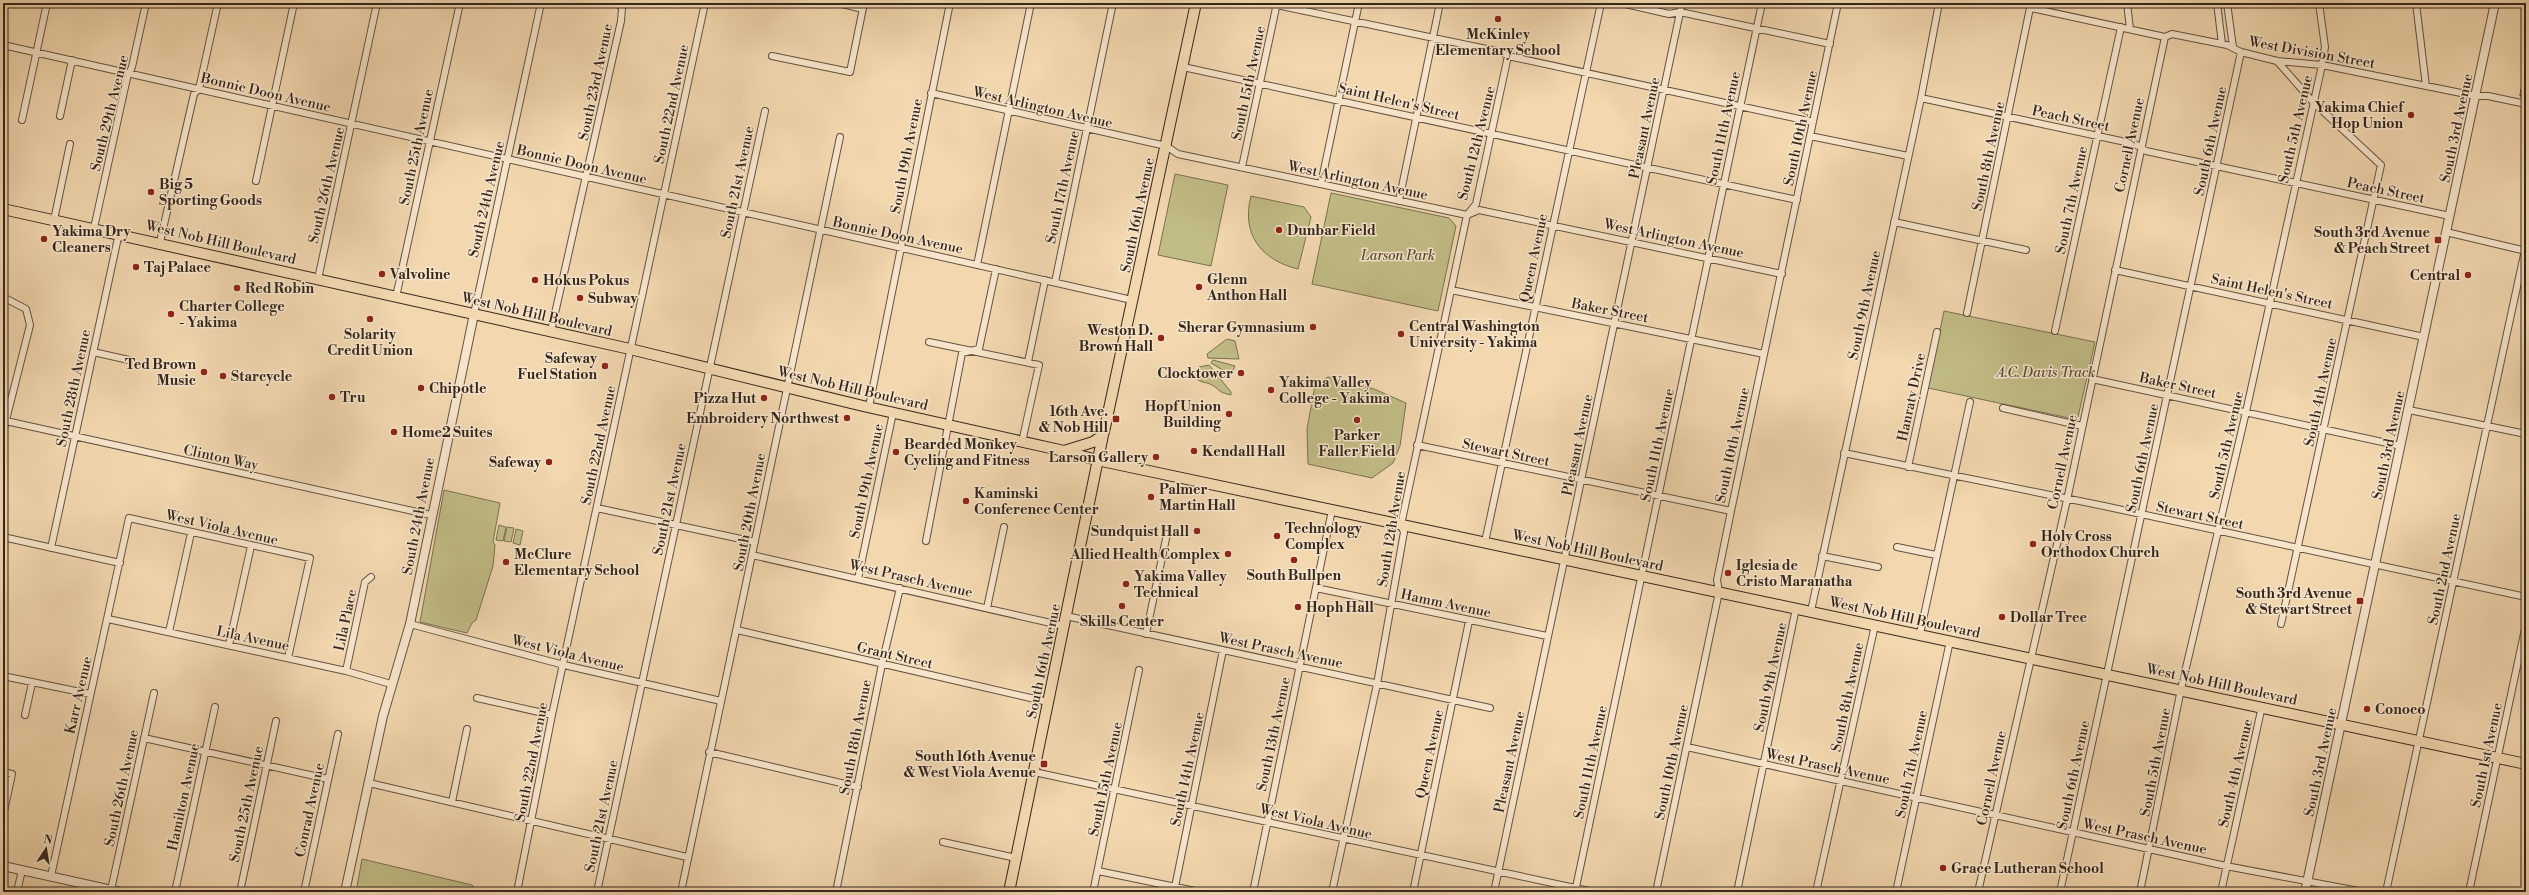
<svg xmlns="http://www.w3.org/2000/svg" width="2529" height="895" font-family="'Libre Bodoni',serif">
  <rect width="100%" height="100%" fill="#f2d7af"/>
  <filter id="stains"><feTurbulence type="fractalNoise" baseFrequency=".005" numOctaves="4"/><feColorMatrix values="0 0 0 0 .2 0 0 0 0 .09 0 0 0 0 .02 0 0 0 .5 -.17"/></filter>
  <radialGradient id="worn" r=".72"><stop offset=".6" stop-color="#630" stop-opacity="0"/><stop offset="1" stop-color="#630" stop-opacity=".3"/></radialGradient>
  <path fill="#c1bc86" stroke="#7a7151" d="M1175 174 1228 185 1211 266 1158 255Z
    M1331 193 1449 218 1456 226 1438 311 1312 284Z
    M1251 196 1304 207 1311 217 1298 269C1261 260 1241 234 1251 196Z
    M1944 311 2095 342 2078 417 2074 419 1928 388Z
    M1227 339 1235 341 1239 359 1208 358 1207 354Z
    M1213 360 1235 366 1231 375 1211 363Z
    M1209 365 1231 392V395C1217 392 1222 391 1212 385 1205 381 1201 384 1195 377L1199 367Z
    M1328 377 1374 389 1406 403 1400 446 1393 463 1372 478 1308 464 1307 429 1315 385Z
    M444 490 500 503 493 542 495 545 493 566 476 620 472 623 467 633 420 622Z
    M499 525 506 527 503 541 496 540Z
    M507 527 514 528 511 542 504 541Z
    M516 529 523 531 520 545 513 543Z
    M362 859 472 885 479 892H356Z"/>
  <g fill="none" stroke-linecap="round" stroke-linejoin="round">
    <defs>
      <path id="minor" d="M838 3 863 9
        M1267 3 1472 46 1502 52 1508 56 1813 122
        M1621 3 1669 14 1680 12 1830 44
        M2127 3 2130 29
        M2217 3 2222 44
        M2227 3 2233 47
        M2416 3 2426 86
        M2031 8 2165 37 2172 34 2227 45 2241 52 2277 61 2322 65 2476 96H2488L2526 104
        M3 45 1132 300
        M772 56 850 72 864 3
        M2277 61 2313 102 2381 165 2281 624
        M1183 67 1797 200
        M931 93 1166 146 1178 154 1467 215 1479 210 1782 274
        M1921 98 2135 144 2146 151 2450 216
        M60 116 72 60
        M22 120 47 3
        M1810 136 1908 156
        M1242 167 1277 3
        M256 181 294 3
        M1321 184 1359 3
        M1399 201 1440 3
        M54 220 70 144
        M1894 222 2026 250
        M94 228 127 78 132 67 146 3
        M2446 232 2526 251
        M160 242 194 94 199 89 218 3
        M977 265 1031 3
        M2115 270 2424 337
        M318 279 377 3
        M1055 282 1113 3
        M1451 290 1764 354
        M3 297 26 309 30 325 3 432
        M396 297 460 3
        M1967 313 2031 3
        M474 314 541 3
        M551 331 621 21 622 8 617 3
        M2055 331 2121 27
        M929 342 1039 365 1022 442
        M93 352 129 360
        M1028 362 1045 280
        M2092 379 2401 446
        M869 407 950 3
        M2003 408 2082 426
        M2409 410 2526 434
        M6 421 431 515
        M1417 445 1731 511
        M1844 453 2104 506 2526 597
        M1908 467 1937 332
        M597 508 755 542
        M3 537 120 563
        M926 541 962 353 979 349 996 269
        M1485 542 1601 3
        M1897 547 1936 555
        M51 548 119 233
        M752 555 1064 626
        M1822 556 1878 567
        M858 579 893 413
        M1316 588 1547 636
        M987 608 1004 527
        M1811 611 1921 98 1939 3
        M1066 616 1490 708
        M108 619 346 671 391 684
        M410 624 564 665 721 701
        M737 630 1048 702
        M169 632 191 533
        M1146 634 1167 534
        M1920 634 1970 402
        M229 645 251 546
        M346 671 365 582 371 577
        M3 676 90 694
        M477 698 552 715
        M25 715 32 683
        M144 738 328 779
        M1687 747 2226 866 2364 892
        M709 752 858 787
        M3 772 12 774 3 816
        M1034 772 1594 892
        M369 783 687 857
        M452 802 467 729
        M943 842 1016 858
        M1098 871 1200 892
        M51 876 129 518 310 558 288 658
        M111 890 154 693
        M17 892 22 870
        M175 892 215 707
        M240 892 276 721
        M304 892 338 734
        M517 892 552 715 705 3
        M597 892 765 111
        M681 892 840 137
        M836 892 882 664 900 588
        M1093 892 1139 670
        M1174 892 1223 650
        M1253 892 1332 510
        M1332 892 1377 684 1404 532 1401 525 1467 215 1476 204 1508 56
        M1413 892 1469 621
        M1494 892 1682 3
        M1575 892 1762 3
        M1656 892 1719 592 1717 580 1731 511 1838 3
        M1737 892 1796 608
        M1816 892 1875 625
        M1896 892 1950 641
        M1978 892 2067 500 2165 37
        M2060 892 2241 52
        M2140 892 2181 689 2246 412 2322 65 2325 47 2319 3
        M2221 892 2262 706
        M2386 892 2525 250
        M2469 892 2526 624"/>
      <path id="tertiary" d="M3 866 121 892
        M345 892 383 716 410 624 474 314
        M2305 892 2495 3"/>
      <path id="primary" d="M3 209 630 349 863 406 1064 451 1093 442 1103 435
        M1104 432 1196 3
        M1067 452 1097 460 2526 764
        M1009 892 1103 435"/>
    </defs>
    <use href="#minor" stroke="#645241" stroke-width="8"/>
    <use href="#tertiary" stroke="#645241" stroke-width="10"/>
    <use href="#primary" stroke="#34261c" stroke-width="12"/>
    <use href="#minor" stroke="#f7e5cb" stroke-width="6"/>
    <use href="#tertiary" stroke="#f7e5cb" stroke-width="8"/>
    <use href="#primary" stroke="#f2d7af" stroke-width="10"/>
    <defs>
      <path id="rail" d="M2521 95 2526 70"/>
    </defs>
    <use href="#rail" stroke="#34261c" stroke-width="3"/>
    <use href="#rail" stroke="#f7e5cb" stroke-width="1.5" stroke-dasharray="4.5" stroke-linecap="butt"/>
  </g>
  <g fill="#8f2418" stroke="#f7e5cb" stroke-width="1.5">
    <circle cx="1498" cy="19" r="4"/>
    <circle cx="2411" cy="115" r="4"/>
    <circle cx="151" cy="192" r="4"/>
    <circle cx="1279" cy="230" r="4"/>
    <circle cx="44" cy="239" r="4"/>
    <rect x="2434" y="236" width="8" height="8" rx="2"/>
    <circle cx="136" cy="267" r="4"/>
    <circle cx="382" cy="274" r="4"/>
    <circle cx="2468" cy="275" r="4"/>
    <circle cx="535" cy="280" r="4"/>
    <circle cx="1199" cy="287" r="4"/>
    <circle cx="237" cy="288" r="4"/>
    <circle cx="580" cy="298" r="4"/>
    <circle cx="171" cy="314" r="4"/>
    <circle cx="370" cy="319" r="4"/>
    <circle cx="1313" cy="327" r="4"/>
    <circle cx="1401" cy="334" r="4"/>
    <circle cx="1161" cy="338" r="4"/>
    <circle cx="605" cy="366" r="4"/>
    <circle cx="204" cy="372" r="4"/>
    <circle cx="1241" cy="373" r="4"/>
    <circle cx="223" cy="376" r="4"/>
    <circle cx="421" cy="388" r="4"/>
    <circle cx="1271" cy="390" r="4"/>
    <circle cx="332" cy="397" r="4"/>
    <circle cx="764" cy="398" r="4"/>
    <circle cx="1229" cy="414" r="4"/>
    <circle cx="847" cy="418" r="4"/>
    <rect x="1112" y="415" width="8" height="8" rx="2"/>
    <circle cx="1357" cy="420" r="4"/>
    <circle cx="394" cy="432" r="4"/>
    <circle cx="1194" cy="451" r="4"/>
    <circle cx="896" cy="452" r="4"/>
    <circle cx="1156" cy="457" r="4"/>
    <circle cx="549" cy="462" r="4"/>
    <circle cx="1151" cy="497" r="4"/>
    <circle cx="966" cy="501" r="4"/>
    <circle cx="1197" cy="531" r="4"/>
    <circle cx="1277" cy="536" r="4"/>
    <circle cx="2033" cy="544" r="4"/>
    <circle cx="1228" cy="554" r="4"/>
    <circle cx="1294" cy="560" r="4"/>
    <circle cx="506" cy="562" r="4"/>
    <circle cx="1728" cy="573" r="4"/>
    <circle cx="1126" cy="584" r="4"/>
    <rect x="2356" y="597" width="8" height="8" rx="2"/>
    <circle cx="1122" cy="606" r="4"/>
    <circle cx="1298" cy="607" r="4"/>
    <circle cx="2002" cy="617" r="4"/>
    <circle cx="2367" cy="709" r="4"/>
    <rect x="1040" y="760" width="8" height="8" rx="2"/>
    <circle cx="1943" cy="868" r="4"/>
  </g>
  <g text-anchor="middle" stroke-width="3" stroke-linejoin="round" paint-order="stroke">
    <g font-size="14" font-weight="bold" fill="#34261c" stroke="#f7e5cb" text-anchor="start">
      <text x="1498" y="39" text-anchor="middle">McKinley<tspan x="1498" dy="16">Elementary School</tspan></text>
      <text x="2403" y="112" text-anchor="end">Yakima Chief<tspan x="2403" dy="16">Hop Union</tspan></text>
      <text x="159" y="189">Big 5<tspan x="159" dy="16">Sporting Goods</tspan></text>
      <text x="1287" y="235">Dunbar Field</text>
      <text x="52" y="236">Yakima Dry<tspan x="52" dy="16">Cleaners</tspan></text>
      <text x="2430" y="237" text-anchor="end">South 3rd Avenue<tspan x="2430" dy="16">&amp; Peach Street</tspan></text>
      <text x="144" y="272">Taj Palace</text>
      <text x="390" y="279">Valvoline</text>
      <text x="2460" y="280" text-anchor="end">Central</text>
      <text x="1207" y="284">Glenn<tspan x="1207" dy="16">Anthon Hall</tspan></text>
      <text x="543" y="285">Hokus Pokus</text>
      <text x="245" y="293">Red Robin</text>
      <text x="588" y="303">Subway</text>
      <text x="179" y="311">Charter College<tspan x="179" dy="16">- Yakima</tspan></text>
      <text x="1409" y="331">Central Washington<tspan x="1409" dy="16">University - Yakima</tspan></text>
      <text x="1305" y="332" text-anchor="end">Sherar Gymnasium</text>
      <text x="1153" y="335" text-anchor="end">Weston D.<tspan x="1153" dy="16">Brown Hall</tspan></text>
      <text x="370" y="339" text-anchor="middle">Solarity<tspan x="370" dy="16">Credit Union</tspan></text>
      <text x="597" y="363" text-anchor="end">Safeway<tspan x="597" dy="16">Fuel Station</tspan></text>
      <text x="196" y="369" text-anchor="end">Ted Brown<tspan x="196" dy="16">Music</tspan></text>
      <text x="1233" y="378" text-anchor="end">Clocktower</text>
      <text x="231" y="381">Starcycle</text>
      <text x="1279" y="387">Yakima Valley<tspan x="1279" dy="16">College - Yakima</tspan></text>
      <text x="429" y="393">Chipotle</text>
      <text x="340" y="402">Tru</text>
      <text x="756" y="403" text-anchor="end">Pizza Hut</text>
      <text x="1221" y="411" text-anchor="end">Hopf Union<tspan x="1221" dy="16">Building</tspan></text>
      <text x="1108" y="416" text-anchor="end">16th Ave.<tspan x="1108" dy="16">&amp; Nob Hill</tspan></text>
      <text x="839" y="423" text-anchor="end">Embroidery Northwest</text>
      <text x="402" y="437">Home2 Suites</text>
      <text x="1357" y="440" text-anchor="middle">Parker<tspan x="1357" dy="16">Faller Field</tspan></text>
      <text x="904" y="449">Bearded Monkey<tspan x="904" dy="16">Cycling and Fitness</tspan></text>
      <text x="1202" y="456">Kendall Hall</text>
      <text x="1148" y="462" text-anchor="end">Larson Gallery</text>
      <text x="541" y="467" text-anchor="end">Safeway</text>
      <text x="1159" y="494">Palmer<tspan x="1159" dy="16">Martin Hall</tspan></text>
      <text x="974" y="498">Kaminski<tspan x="974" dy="16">Conference Center</tspan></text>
      <text x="1285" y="533">Technology<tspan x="1285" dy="16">Complex</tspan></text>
      <text x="1189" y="536" text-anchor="end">Sundquist Hall</text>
      <text x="2041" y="541">Holy Cross<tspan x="2041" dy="16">Orthodox Church</tspan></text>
      <text x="514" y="559">McClure<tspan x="514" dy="16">Elementary School</tspan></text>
      <text x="1220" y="559" text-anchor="end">Allied Health Complex</text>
      <text x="1736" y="570">Iglesia de<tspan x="1736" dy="16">Cristo Maranatha</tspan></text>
      <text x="1294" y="580" text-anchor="middle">South Bullpen</text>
      <text x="1134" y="581">Yakima Valley<tspan x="1134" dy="16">Technical</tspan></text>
      <text x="2352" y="598" text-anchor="end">South 3rd Avenue<tspan x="2352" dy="16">&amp; Stewart Street</tspan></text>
      <text x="1306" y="612">Hoph Hall</text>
      <text x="2010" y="622">Dollar Tree</text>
      <text x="1122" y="626" text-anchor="middle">Skills Center</text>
      <text x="2375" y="714">Conoco</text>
      <text x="1036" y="761" text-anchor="end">South 16th Avenue<tspan x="1036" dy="16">&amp; West Viola Avenue</tspan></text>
      <text x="1951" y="873">Grace Lutheran School</text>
    </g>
    <g font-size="14" fill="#34261c" stroke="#f7e5cb">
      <text transform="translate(2312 52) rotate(10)" y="5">West Division Street</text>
      <text transform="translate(595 82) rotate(-78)" y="5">South 23rd Avenue</text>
      <text transform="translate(1248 83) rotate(-78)" y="5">South 15th Avenue</text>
      <text transform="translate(266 92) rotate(13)" y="5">Bonnie Doon Avenue</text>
      <text transform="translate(1399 101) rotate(13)" y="5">Saint Helen's Street</text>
      <text transform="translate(671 104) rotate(-78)" y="5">South 22nd Avenue</text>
      <text transform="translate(1043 107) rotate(13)" y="5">West Arlington Avenue</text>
      <text transform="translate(109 113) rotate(-76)" y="5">South 29th Avenue</text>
      <text transform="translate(2071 118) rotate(12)" y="5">Peach Street</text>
      <text transform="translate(1644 128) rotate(-78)" y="5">Pleasant Avenue</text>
      <text transform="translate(1723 128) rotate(-78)" y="5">South 11th Avenue</text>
      <text transform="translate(1800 128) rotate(-78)" y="5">South 10th Avenue</text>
      <text transform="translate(2456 128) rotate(-78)" y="5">South 3rd Avenue</text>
      <text transform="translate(2295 129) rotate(-77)" y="5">South 5th Avenue</text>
      <text transform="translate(2210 141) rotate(-78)" y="5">South 6th Avenue</text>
      <text transform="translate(1476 143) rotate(-76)" y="5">South 12th Avenue</text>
      <text transform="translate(2129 145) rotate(-78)" y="5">Cornell Avenue</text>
      <text transform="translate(416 147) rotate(-78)" y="5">South 25th Avenue</text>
      <text transform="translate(906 156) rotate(-79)" y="5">South 19th Avenue</text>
      <text transform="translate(1988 156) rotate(-78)" y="5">South 8th Avenue</text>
      <text transform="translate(582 164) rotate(13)" y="5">Bonnie Doon Avenue</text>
      <text transform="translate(1358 180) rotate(12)" y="5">West Arlington Avenue</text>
      <text transform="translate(737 182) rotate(-78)" y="5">South 21st Avenue</text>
      <text transform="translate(326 185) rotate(-77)" y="5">South 26th Avenue</text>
      <text transform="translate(1062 187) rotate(-78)" y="5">South 17th Avenue</text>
      <text transform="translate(2386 190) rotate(12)" y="5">Peach Street</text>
      <text transform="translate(486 199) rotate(-77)" y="5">South 24th Avenue</text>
      <text transform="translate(2071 200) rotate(-78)" y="5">South 7th Avenue</text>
      <text transform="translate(1137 215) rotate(-78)" y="5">South 16th Avenue</text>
      <text transform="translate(898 235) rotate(12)" y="5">Bonnie Doon Avenue</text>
      <text transform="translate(1674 238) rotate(12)" y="5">West Arlington Avenue</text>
      <text transform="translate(221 242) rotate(13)" y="5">West Nob Hill Boulevard</text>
      <text transform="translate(1533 258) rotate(-78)" y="5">Queen Avenue</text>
      <text transform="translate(2272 291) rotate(12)" y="5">Saint Helen's Street</text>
      <text transform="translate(1864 305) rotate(-78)" y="5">South 9th Avenue</text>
      <text transform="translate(1610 310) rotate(11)" y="5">Baker Street</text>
      <text transform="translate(537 314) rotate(13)" y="5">West Nob Hill Boulevard</text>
      <text transform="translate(2178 385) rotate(12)" y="5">Baker Street</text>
      <text transform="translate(73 388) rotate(-78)" y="5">South 28th Avenue</text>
      <text transform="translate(853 388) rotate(13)" y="5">West Nob Hill Boulevard</text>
      <text transform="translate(2320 392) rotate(-78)" y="5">South 4th Avenue</text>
      <text transform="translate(1911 397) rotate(-78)" y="5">Hanraty Drive</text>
      <text transform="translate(598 445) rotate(-78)" y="5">South 22nd Avenue</text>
      <text transform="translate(1577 445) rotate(-78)" y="5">Pleasant Avenue</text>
      <text transform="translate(1657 445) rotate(-78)" y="5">South 11th Avenue</text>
      <text transform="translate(1732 445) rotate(-78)" y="5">South 10th Avenue</text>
      <text transform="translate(2226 445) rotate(-77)" y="5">South 5th Avenue</text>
      <text transform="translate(2388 445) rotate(-78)" y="5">South 3rd Avenue</text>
      <text transform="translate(1506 452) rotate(12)" y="5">Stewart Street</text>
      <text transform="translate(221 457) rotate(12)" y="5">Clinton Way</text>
      <text transform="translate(2142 458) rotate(-78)" y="5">South 6th Avenue</text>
      <text transform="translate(2062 462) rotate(-78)" y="5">Cornell Avenue</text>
      <text transform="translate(866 481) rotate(-78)" y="5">South 19th Avenue</text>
      <text transform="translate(669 499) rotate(-78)" y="5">South 21st Avenue</text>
      <text transform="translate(749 512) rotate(-79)" y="5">South 20th Avenue</text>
      <text transform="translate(2200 515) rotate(12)" y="5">Stewart Street</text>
      <text transform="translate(418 516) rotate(-79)" y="5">South 24th Avenue</text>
      <text transform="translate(222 527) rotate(13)" y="5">West Viola Avenue</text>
      <text transform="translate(1391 529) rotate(-81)" y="5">South 12th Avenue</text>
      <text transform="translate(1588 550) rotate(12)" y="5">West Nob Hill Boulevard</text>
      <text transform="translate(2444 569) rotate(-78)" y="5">South 2nd Avenue</text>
      <text transform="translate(911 578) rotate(13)" y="5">West Prasch Avenue</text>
      <text transform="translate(1446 603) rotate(12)" y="5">Hamm Avenue</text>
      <text transform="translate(1905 617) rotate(12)" y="5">West Nob Hill Boulevard</text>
      <text transform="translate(345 620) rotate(-78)" y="5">Lila Place</text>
      <text transform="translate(253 638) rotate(12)" y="5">Lila Avenue</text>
      <text transform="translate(1281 650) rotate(12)" y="5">West Prasch Avenue</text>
      <text transform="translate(568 653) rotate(14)" y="5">West Viola Avenue</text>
      <text transform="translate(895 655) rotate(13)" y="5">Grant Street</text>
      <text transform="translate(1043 661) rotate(-78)" y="5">South 16th Avenue</text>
      <text transform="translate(1770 677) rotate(-78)" y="5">South 9th Avenue</text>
      <text transform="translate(2222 684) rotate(12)" y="5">West Nob Hill Boulevard</text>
      <text transform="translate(78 695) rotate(-77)" y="5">Karr Avenue</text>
      <text transform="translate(1847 697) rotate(-78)" y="5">South 8th Avenue</text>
      <text transform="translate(1273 734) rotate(-78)" y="5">South 13th Avenue</text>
      <text transform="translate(855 737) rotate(-79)" y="5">South 18th Avenue</text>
      <text transform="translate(1429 754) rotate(-78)" y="5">Queen Avenue</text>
      <text transform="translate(2486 755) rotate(-78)" y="5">South 1st Avenue</text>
      <text transform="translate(531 762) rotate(-79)" y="5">South 22nd Avenue</text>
      <text transform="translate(1509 762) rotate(-78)" y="5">Pleasant Avenue</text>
      <text transform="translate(1590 762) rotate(-78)" y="5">South 11th Avenue</text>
      <text transform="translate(1671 762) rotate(-78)" y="5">South 10th Avenue</text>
      <text transform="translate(2155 762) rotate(-79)" y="5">South 5th Avenue</text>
      <text transform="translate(2320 762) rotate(-78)" y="5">South 3rd Avenue</text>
      <text transform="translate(1911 764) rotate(-78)" y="5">South 7th Avenue</text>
      <text transform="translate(1828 766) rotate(12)" y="5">West Prasch Avenue</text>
      <text transform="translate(1187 769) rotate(-78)" y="5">South 14th Avenue</text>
      <text transform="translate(2235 773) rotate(-77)" y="5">South 4th Avenue</text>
      <text transform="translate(2073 775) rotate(-78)" y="5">South 6th Avenue</text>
      <text transform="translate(1991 778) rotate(-78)" y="5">Cornell Avenue</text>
      <text transform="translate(1105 779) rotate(-78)" y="5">South 15th Avenue</text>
      <text transform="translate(121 788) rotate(-78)" y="5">South 26th Avenue</text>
      <text transform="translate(183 797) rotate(-78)" y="5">Hamilton Avenue</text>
      <text transform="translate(246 804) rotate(-78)" y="5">South 25th Avenue</text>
      <text transform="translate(309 810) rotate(-78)" y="5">Conrad Avenue</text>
      <text transform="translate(601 816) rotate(-78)" y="5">South 21st Avenue</text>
      <text transform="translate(1316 821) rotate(13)" y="5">West Viola Avenue</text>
      <text transform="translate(2145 836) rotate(12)" y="5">West Prasch Avenue</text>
    </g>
    <g font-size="14" font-style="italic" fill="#574c36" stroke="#f7e5cb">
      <text x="1398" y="260">Larson Park</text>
      <text x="2046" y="377">A.C. Davis Track</text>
    </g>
  </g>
  <rect width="2529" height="895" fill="none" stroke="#f2d7af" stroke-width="16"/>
  <rect x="4" y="4" width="2521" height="887" fill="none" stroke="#34261c" stroke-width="2"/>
  <rect x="8" y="8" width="2513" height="879" fill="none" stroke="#34261c"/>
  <g transform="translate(46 849) rotate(12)" stroke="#f7e5cb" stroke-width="3" paint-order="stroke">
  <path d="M0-3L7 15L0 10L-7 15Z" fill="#34261c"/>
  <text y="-6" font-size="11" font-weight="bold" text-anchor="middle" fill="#34261c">N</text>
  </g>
  <rect width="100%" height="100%" filter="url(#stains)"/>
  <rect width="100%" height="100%" fill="url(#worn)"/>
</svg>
